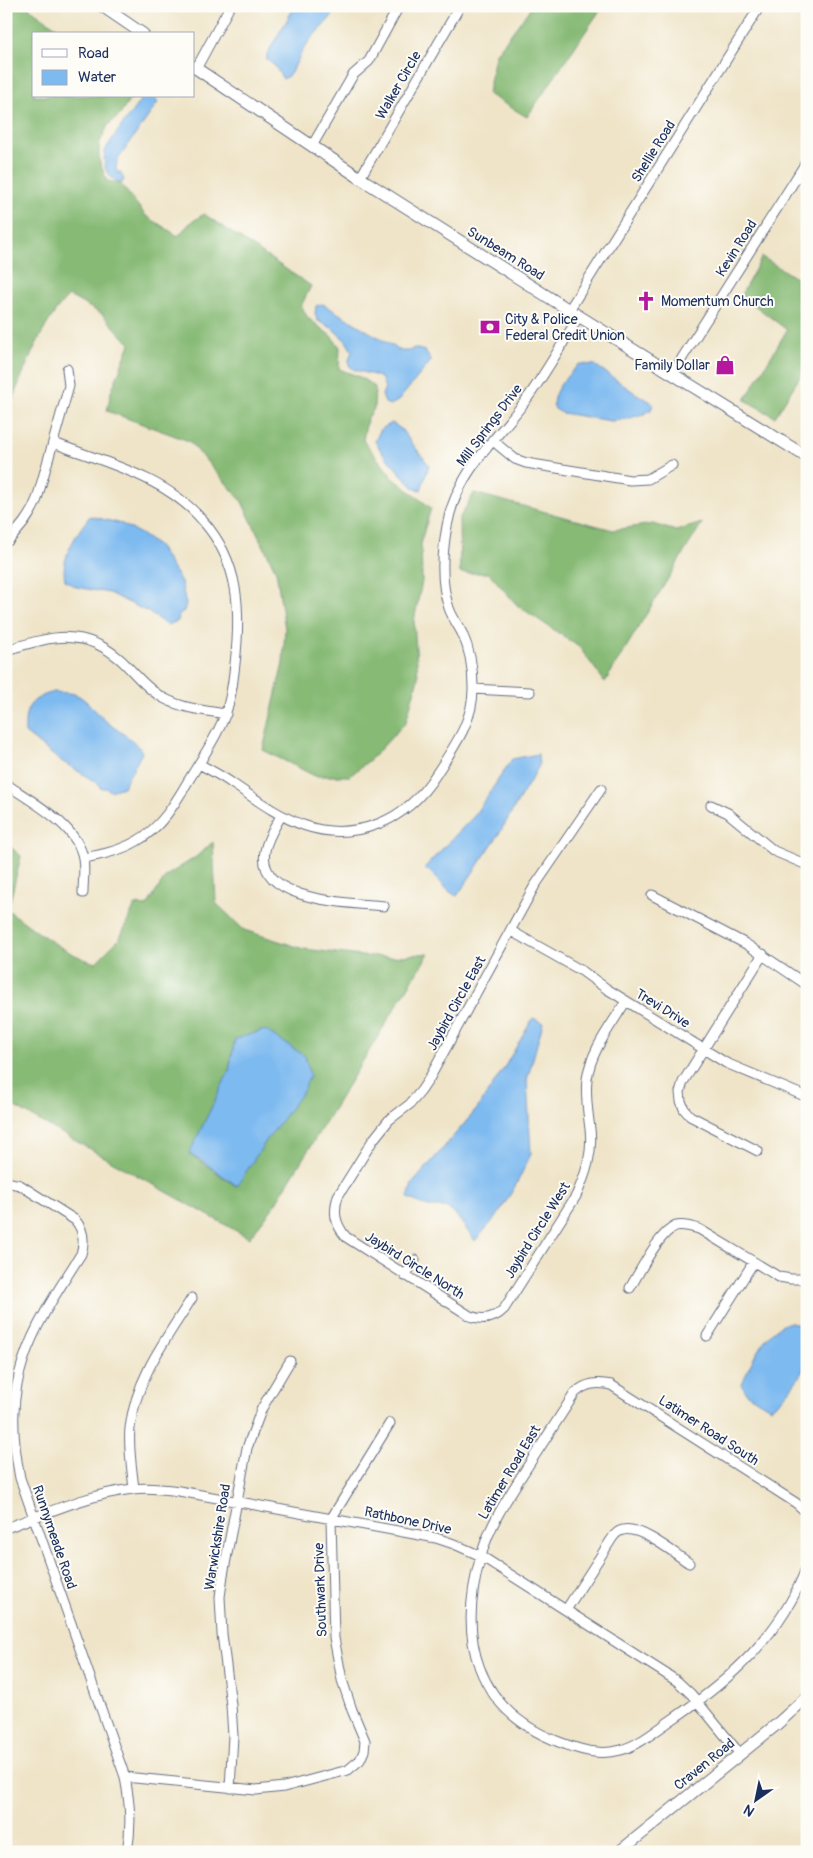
<svg xmlns="http://www.w3.org/2000/svg" width="813" height="1858" font-family="Pangolin,sans-serif">
  <rect width="100%" height="100%" fill="#fdfcf7"/>
  <filter id="ink" filterUnits="userSpaceOnUse"><feTurbulence type="fractalNoise" baseFrequency=".02" numOctaves="2"/><feDisplacementMap in="SourceGraphic" scale="10" xChannelSelector="R" yChannelSelector="G"/><feConvolveMatrix kernelMatrix="1 2 1 2 8 2 1 2 1" color-interpolation-filters="sRGB"/></filter>
  <filter id="wash" filterUnits="userSpaceOnUse"><feTurbulence type="fractalNoise" baseFrequency=".0096" numOctaves="4" result="noise"/><feDisplacementMap in="SourceGraphic" scale="20" xChannelSelector="R" yChannelSelector="G"/><feGaussianBlur stdDeviation="1.12" result="paint"/><feColorMatrix in="noise" values="0 0 0 0 0 0 0 0 0 0 0 0 0 0 0 0 0 1.4 0 .05"/><feComposite in="paint" operator="in"/></filter>
  <g filter="url(#wash)">
    <rect width="100%" height="100%" fill="#efe4c8"/>
    <path fill="#86ba75" stroke="#50746a" fill-rule="evenodd" d="M6 6H30L29 8 66 34H34V96H132L120 115 108 125 99 144V160L107 181 120 183 146 216 178 236 190 223 204 214 311 286 301 306 308 318 331 336 340 347 339 369 360 377 375 387 374 409 367 419 363 440 393 478 431 508 421 541 422 581 414 621 418 678 406 722 373 757 350 776H315L263 750 283 663 285 629 276 571 241 500 189 441 107 411 111 392 130 344 102 314 69 296C42 320 18 384 6 418Z
      M532 6H603L527 117 488 94 495 55Z
      M762 257 807 285V365L775 417 745 400 787 330 741 295Z
      M474 493 613 530 653 524 676 531 702 523 605 682 579 647 517 605 489 573H460L459 519Z
      M213 842 216 903 244 930 304 949 361 956 391 957 429 953 272 1209 249 1238 6 1102V843L21 856 8 910C35 930 63 953 95 963L120 938 135 905 147 906 166 876 196 857ZM235 1039 266 1141 236 1186 190 1154 229 1071Z"/>
    <path fill="#7dbaf0" stroke="#4c74a7" d="M295 6H338C331 22 314 32 305 47 298 56 293 76 283 79L275 66 267 60V54Z
      M143 96H153L158 101 157 104 117 161 116 169 118 174 120 171 124 180 122 183C108 179 102 168 105 152 106 145 137 106 143 96Z
      M323 304 401 351H409L414 348 425 351 431 361 398 401 390 405 385 403 382 395 385 387C384 387 382 380 382 379 374 372 350 373 349 364 348 360 351 355 352 351L346 341 332 328 318 321 315 314 316 306Z
      M579 364 595 365 635 393 651 402 653 404 651 410 644 414 626 419 611 421 562 413 555 409 553 404C554 387 568 376 579 364Z
      M392 423 401 429 429 465 421 490 415 489 383 454 375 441 381 429Z
      M90 516 122 524 141 534 159 547 181 582 186 604 184 611 179 615 178 621 167 625 148 612 109 593 76 587 65 580C60 557 77 533 90 516Z
      M54 692C62 693 70 692 77 695 89 701 97 714 107 722 116 730 139 742 142 753L123 787 111 791 106 788H100L99 784 58 759 25 733C24 708 29 699 54 692Z
      M538 754 539 766 497 837 457 896C443 890 438 875 424 868L474 816 512 759Z
      M533 1018 543 1023 527 1080 531 1154 517 1183 498 1215 475 1241 456 1215 446 1207H428L408 1198 412 1184 477 1109 504 1068Z
      M265 1030 305 1056 310 1076 303 1091 266 1141 237 1186 201 1160 189 1154 229 1071 235 1039Z
      M791 1322 807 1327C807 1337 810 1353 806 1363 802 1376 782 1402 770 1408L747 1394 742 1384C751 1362 766 1327 791 1322Z"/>
  </g>
  <g filter="url(#ink)">
    <g fill="none" stroke-linecap="round" stroke-linejoin="round">
      <defs>
        <path id="minor" d="M196 69 230 6
          M312 146 353 75 369 61 399 6
          M360 178 460 6
          M569 310 760 6
          M672 374 807 161
          M492 440 515 459 526 463 630 480 648 479 672 465
          M54 443C106 463 166 477 203 521 240 563 241 611 235 664 233 680 232 696 226 712 220 732 201 760 190 778 176 802 162 827 137 841 120 851 102 855 83 858
          M8 541C20 528 30 517 37 499L69 386 67 369
          M6 650C50 637 83 626 121 660 133 671 143 685 157 694 177 708 202 710 226 714
          M473 689 530 692
          M199 764C210 770 222 776 233 784 280 816 319 846 378 824 404 814 422 797 437 773 454 747 474 720 473 687 473 668 470 650 462 633 458 625 452 617 449 608 440 582 442 553 447 526 457 471 495 442 526 400 546 373 562 344 579 316
          M6 784C32 802 77 825 83 858 85 869 83 882 83 893
          M601 789 534 887 429 1079 421 1091 410 1104 389 1120 373 1140 338 1196C333 1212 335 1224 346 1237L470 1316C483 1321 494 1319 504 1309L576 1196C586 1174 593 1153 590 1129 588 1112 585 1097 587 1079 591 1050 611 1026 626 1001
          M711 805 728 813 774 851 807 865
          M281 816C275 827 267 838 265 851 256 902 351 903 384 906
          M652 895 746 944 807 985
          M511 931 582 971 607 989 726 1063 807 1097
          M758 1151 690 1116 684 1109 681 1101 680 1092 683 1082 763 954
          M6 1182 20 1185 75 1220C84 1230 85 1241 81 1254 30 1334 0 1378 20 1478L125 1777C130 1805 132 1824 127 1852
          M405 1276 415 1260
          M630 1288C640 1272 659 1232 676 1226 684 1224 692 1227 699 1229L779 1277 791 1279H807
          M707 1336 753 1263
          M134 1489C132 1469 128 1448 130 1428 136 1378 166 1339 192 1298
          M807 1513 796 1503 611 1385C597 1382 586 1383 575 1393 559 1418 542 1444 526 1469 508 1497 490 1524 481 1556 457 1637 475 1710 559 1742 580 1750 599 1756 621 1750 639 1745 654 1732 670 1721 729 1681 782 1635 807 1566
          M6 1528C47 1513 89 1494 133 1489 148 1487 164 1489 179 1491L436 1538 454 1544 481 1556 677 1681 691 1694 740 1754
          M566 1610 611 1540C614 1535 617 1531 623 1530 641 1526 674 1553 689 1563
          M125 1777 256 1790 284 1787 348 1770 360 1760 364 1751 365 1741 352 1710 342 1680 334 1638 331 1519 390 1423
          M230 1788 233 1736 231 1705 222 1634 220 1597 223 1575 247 1448 262 1408 290 1361"/>
        <path id="tertiary" d="M102 6 143 34
          M194 67 360 178 569 310 807 457
          M619 1852 776 1725 807 1697"/>
      </defs>
      <use href="#minor" stroke="#656e83" stroke-width="11"/>
      <use href="#tertiary" stroke="#656e83" stroke-width="13"/>
      <use href="#minor" stroke="#fff" stroke-width="9"/>
      <use href="#tertiary" stroke="#fff" stroke-width="11"/>
    </g>
  </g>
  <defs>
    <symbol id="church-bare" viewBox="-9 -9 18 18"><path d="M-1.2-6h2.4v3.5h3.3v2.4h-3.3V6h-2.4V-.1h-3.3v-2.4h3.3Z" fill="#b5179e" stroke="#fdfcf7" stroke-width="2.5" paint-order="stroke"/></symbol>
    <symbol id="bank-bare" viewBox="-9 -9 18 18"><path d="M-6-4H6V4H-6ZM0-2.3a2.3 2.3 0 1 0 0 4.6a2.3 2.3 0 1 0 0-4.6Z" fill="#b5179e" stroke="#fdfcf7" stroke-width="2.5" paint-order="stroke"/></symbol>
    <symbol id="shop-bare" viewBox="-9 -9 18 18"><path d="M-5-2.5h2.3a2.7 3.5 0 0 1 5.4 0H5L5.5 6h-11ZM-1.5-2.5h3a1.5 2.3 0 0 0-3 0Z" fill="#b5179e" stroke="#fdfcf7" stroke-width="2.5" paint-order="stroke"/></symbol>
  </defs>
  <g fill-rule="evenodd">
    <use href="#church-bare" x="632" y="287" width="28" height="28"/>
    <use href="#bank-bare" x="476" y="313" width="28" height="28"/>
    <use href="#shop-bare" x="711" y="351" width="28" height="28"/>
  </g>
  <g text-anchor="middle" stroke-width="4" stroke-linejoin="round" paint-order="stroke">
    <g font-size="14" fill="#1b2f5e" stroke="#fdfcf7">
      <text transform="translate(398 85) rotate(-60)" y="5">Walker Circle</text>
      <text transform="translate(653 151) rotate(-58)" y="5">Shellie Road</text>
      <text transform="translate(736 248) rotate(-58)" y="5">Kevin Road</text>
      <text transform="translate(506 253) rotate(32)" y="5">Sunbeam Road</text>
      <text transform="translate(489 425) rotate(-53)" y="5">Mill Springs Drive</text>
      <text transform="translate(456 1003) rotate(-61)" y="5">Jaybird Circle East</text>
      <text transform="translate(663 1008) rotate(32)" y="5">Trevi Drive</text>
      <text transform="translate(537 1230) rotate(-58)" y="5">Jaybird Circle West</text>
      <text transform="translate(415 1265) rotate(32)" y="5">Jaybird Circle North</text>
      <text transform="translate(709 1430) rotate(33)" y="5">Latimer Road South</text>
      <text transform="translate(509 1472) rotate(-59)" y="5">Latimer Road East</text>
      <text transform="translate(408 1520) rotate(12)" y="5">Rathbone Drive</text>
      <text transform="translate(55 1537) rotate(71)" y="5">Runnymeade Road</text>
      <text transform="translate(217 1537) rotate(-81)" y="5">Warwickshire Road</text>
      <text transform="translate(320 1590) rotate(-92)" y="5">Southwark Drive</text>
      <text transform="translate(704 1764) rotate(-39)" y="5">Craven Road</text>
    </g>
    <g font-size="14" fill="#1b2f5e" stroke="#fdfcf7" text-anchor="start">
      <text x="661" y="306">Momentum Church</text>
      <text x="505" y="324">City &amp; Police<tspan x="505" dy="16">Federal Credit Union</tspan></text>
      <text x="710" y="370" text-anchor="end">Family Dollar</text>
    </g>
  </g>
  <rect width="813" height="1858" fill="none" stroke="#fdfcf7" stroke-width="25"/>
  <rect x="32" y="32" width="162" height="65" fill="#fdfcf7" stroke="#a3aaba"/>
  <rect x="42" y="49" width="25" height="8" fill="#ffffff" stroke="#a3aaba"/>
  <text x="78" y="58" font-size="15" fill="#1b2f5e">Road</text>
  <rect x="42" y="70" width="25" height="15" fill="#7dbaf0" stroke="#a3aaba"/>
  <text x="78" y="82" font-size="15" fill="#1b2f5e">Water</text>
  <g transform="translate(756 1800) rotate(213)" stroke="#fdfcf7" stroke-width="4" paint-order="stroke">
  <path d="M0-4L9 19L0 12L-9 19Z" fill="#1b2f5e"/>
  <text y="-8" font-size="14" font-weight="bold" text-anchor="middle" fill="#1b2f5e">N</text>
  </g>
</svg>
